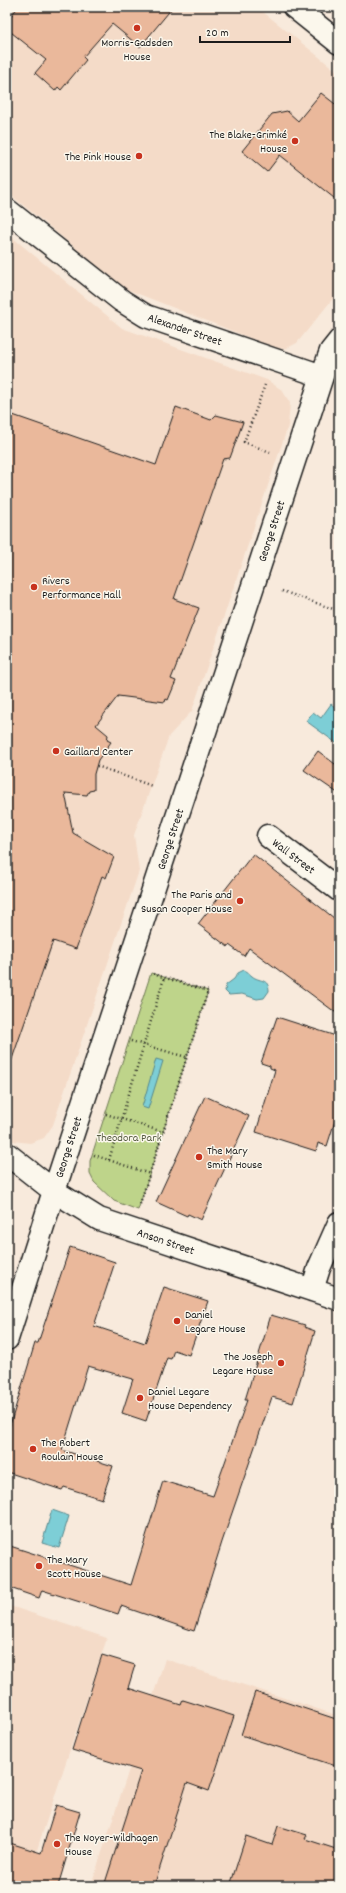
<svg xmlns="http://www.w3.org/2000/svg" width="346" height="1893" font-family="Dekko,sans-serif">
  <rect width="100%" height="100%" fill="#f8eadc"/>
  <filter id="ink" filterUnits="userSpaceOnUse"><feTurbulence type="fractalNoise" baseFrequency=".025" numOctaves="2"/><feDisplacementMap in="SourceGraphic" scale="8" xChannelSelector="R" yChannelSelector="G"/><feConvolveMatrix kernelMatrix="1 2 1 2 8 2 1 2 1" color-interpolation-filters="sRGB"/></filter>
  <g filter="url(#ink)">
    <path fill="#f4dbc8" d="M7 7H257L339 73V291L297 343 285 349 273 347 126 289 7 192Z
      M7 233 122 328 267 380 282 390 290 403 288 426 192 711 169 736 134 835 139 871 53 1125 44 1138 30 1143 13 1141 7 1136Z
      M7 1605 107 1638 25 1886H7Z
      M165 1659 339 1716V1886H91Z"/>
    <path fill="#bed48a" stroke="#6d7853" d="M151 973 208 991 138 1210 114 1201 94 1182 90 1174V1161Z"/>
    <path fill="#7dced6" stroke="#56878c" d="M331 704 339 710V726L337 729 339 731V745L306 721 313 712 321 718Z
      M244 970C249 972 249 974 252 976 259 982 269 978 269 991L264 998 257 999 242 994 229 995 225 991 226 985 234 979 238 973Z
      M156 1059 163 1061 148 1109 142 1107Z
      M52 1510 69 1516 59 1548 42 1543Z"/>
    <path fill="#eab89b" stroke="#1c1c1c" d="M18 7H173L140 47 112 24 83 57 86 60 61 90 58 87 55 91 35 73 46 60 7 29V21Z
      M321 93 339 107V202L280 155 267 172 242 151 272 114 287 111 298 121Z
      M176 407 211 420 216 415 243 422 230 458 223 459 174 599 199 608 171 679 176 681 168 700 166 699 165 702 118 696 96 725 108 735 107 740 111 742 98 760 94 774V790L89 791 87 795 65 793 73 833 114 857 106 878 102 876 76 949 53 941 11 1062H7V413L156 465Z
      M318 751 339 767V794L304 770Z
      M253 854 339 922V1015L249 948 244 956 229 945 228 947 198 924Z
      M277 1017 339 1037V1108L327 1146 318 1143 316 1151 256 1132 275 1070 270 1068V1066L261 1063Z
      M205 1096 249 1116 201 1220 188 1214 187 1216 156 1202Z
      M70 1247 115 1262 94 1326 145 1343 164 1287 208 1301 189 1355 174 1350 171 1359 167 1358 146 1421 122 1413 133 1379 88 1366 62 1450 113 1466 102 1499 64 1487 62 1490 7 1472V1435L35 1343H38Z
      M271 1315 305 1325 304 1327 315 1331 293 1403 272 1397 222 1542 194 1631 121 1606 118 1614 42 1590 39 1598 7 1587V1545L131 1585 163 1481 213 1496 247 1400H245Z
      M102 1655 135 1665 128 1688 181 1705 183 1700 234 1716 209 1791 187 1783 154 1886H104L141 1771 72 1750Z
      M255 1692 339 1720V1767L241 1735Z
      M56 1805 80 1812 58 1886H7V1842L41 1853Z
      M278 1826 307 1835 305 1839 339 1850V1886H230L246 1836 272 1845Z"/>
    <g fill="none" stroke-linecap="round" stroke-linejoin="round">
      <defs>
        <path id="minor" d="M7 210 122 301 146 316 322 376
          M268 836 339 890
          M7 1154 54 1191 99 1219 339 1299
          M312 1290 319 1268 339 1223
          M7 1339 54 1191 322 376 331 351 339 341"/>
        <path id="tertiary" d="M294 7 339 43"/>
      </defs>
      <use href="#minor" stroke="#1c1c1c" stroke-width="25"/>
      <use href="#tertiary" stroke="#1c1c1c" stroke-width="25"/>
      <path stroke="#1c1c1c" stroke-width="2.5" stroke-dasharray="1 3" stroke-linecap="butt" d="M265 385 244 442 270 452
        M282 591 339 611
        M97 766 152 786
        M131 1041 186 1057
        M106 1114 163 1132
        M94 1155 150 1174
        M109 1160 164 978
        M140 1204 208 991 153 974"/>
      <use href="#minor" stroke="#fbf7ec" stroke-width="22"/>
      <use href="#tertiary" stroke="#fbf7ec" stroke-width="22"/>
    </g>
  </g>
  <g fill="#c8321e" stroke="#fbf7ec" stroke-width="1.5">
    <circle cx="137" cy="28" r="4"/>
    <circle cx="295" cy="141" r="4"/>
    <circle cx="139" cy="156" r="4"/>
    <circle cx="34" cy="587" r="4"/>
    <circle cx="56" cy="751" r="4"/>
    <circle cx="240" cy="901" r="4"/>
    <circle cx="199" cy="1157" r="4"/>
    <circle cx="177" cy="1321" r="4"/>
    <circle cx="281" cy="1363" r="4"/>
    <circle cx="140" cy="1398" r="4"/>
    <circle cx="33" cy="1449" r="4"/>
    <circle cx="39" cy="1566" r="4"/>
    <circle cx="57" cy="1844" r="4"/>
  </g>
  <g text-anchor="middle" stroke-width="3" stroke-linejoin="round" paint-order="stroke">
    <g font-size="12" fill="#1c1c1c" stroke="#fbf7ec" text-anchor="start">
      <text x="137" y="46" text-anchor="middle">Morris-Gadsden<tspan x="137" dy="14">House</tspan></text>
      <text x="287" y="138" text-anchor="end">The Blake-Grimké<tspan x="287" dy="14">House</tspan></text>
      <text x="131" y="160" text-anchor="end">The Pink House</text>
      <text x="42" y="584">Rivers<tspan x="42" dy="14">Performance Hall</tspan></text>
      <text x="64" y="755">Gaillard Center</text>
      <text x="232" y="898" text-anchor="end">The Paris and<tspan x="232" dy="14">Susan Cooper House</tspan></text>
      <text x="207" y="1154">The Mary<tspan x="207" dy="14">Smith House</tspan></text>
      <text x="185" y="1318">Daniel<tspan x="185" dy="14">Legare House</tspan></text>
      <text x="273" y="1360" text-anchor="end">The Joseph<tspan x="273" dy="14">Legare House</tspan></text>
      <text x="148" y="1395">Daniel Legare<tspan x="148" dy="14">House Dependency</tspan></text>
      <text x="41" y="1446">The Robert<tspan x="41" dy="14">Roulain House</tspan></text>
      <text x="47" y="1563">The Mary<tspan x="47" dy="14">Scott House</tspan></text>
      <text x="65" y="1841">The Noyer-Wildhagen<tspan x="65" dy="14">House</tspan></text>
    </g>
    <g font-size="12" fill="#1c1c1c" stroke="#fbf7ec">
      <text transform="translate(185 329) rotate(19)" y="4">Alexander Street</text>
      <text transform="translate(271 531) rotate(-72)" y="4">George Street</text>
      <text transform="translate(170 839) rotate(-72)" y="4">George Street</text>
      <text transform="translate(294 856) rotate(37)" y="4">Wall Street</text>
      <text transform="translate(68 1147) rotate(-72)" y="4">George Street</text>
      <text transform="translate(166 1241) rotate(19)" y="4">Anson Street</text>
    </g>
    <g font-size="12" fill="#555c42" stroke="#fbf7ec">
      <text x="129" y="1141">Theodora Park</text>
    </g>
  </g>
  <rect width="346" height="1893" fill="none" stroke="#fbf7ec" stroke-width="24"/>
  <rect x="12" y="12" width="322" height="1869" fill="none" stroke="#1c1c1c" stroke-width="1.5" filter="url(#ink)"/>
  <path d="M200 36v6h90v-6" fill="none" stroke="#1c1c1c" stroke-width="2"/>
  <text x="206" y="36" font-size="12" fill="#1c1c1c" stroke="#fbf7ec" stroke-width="3" paint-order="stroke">20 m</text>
</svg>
